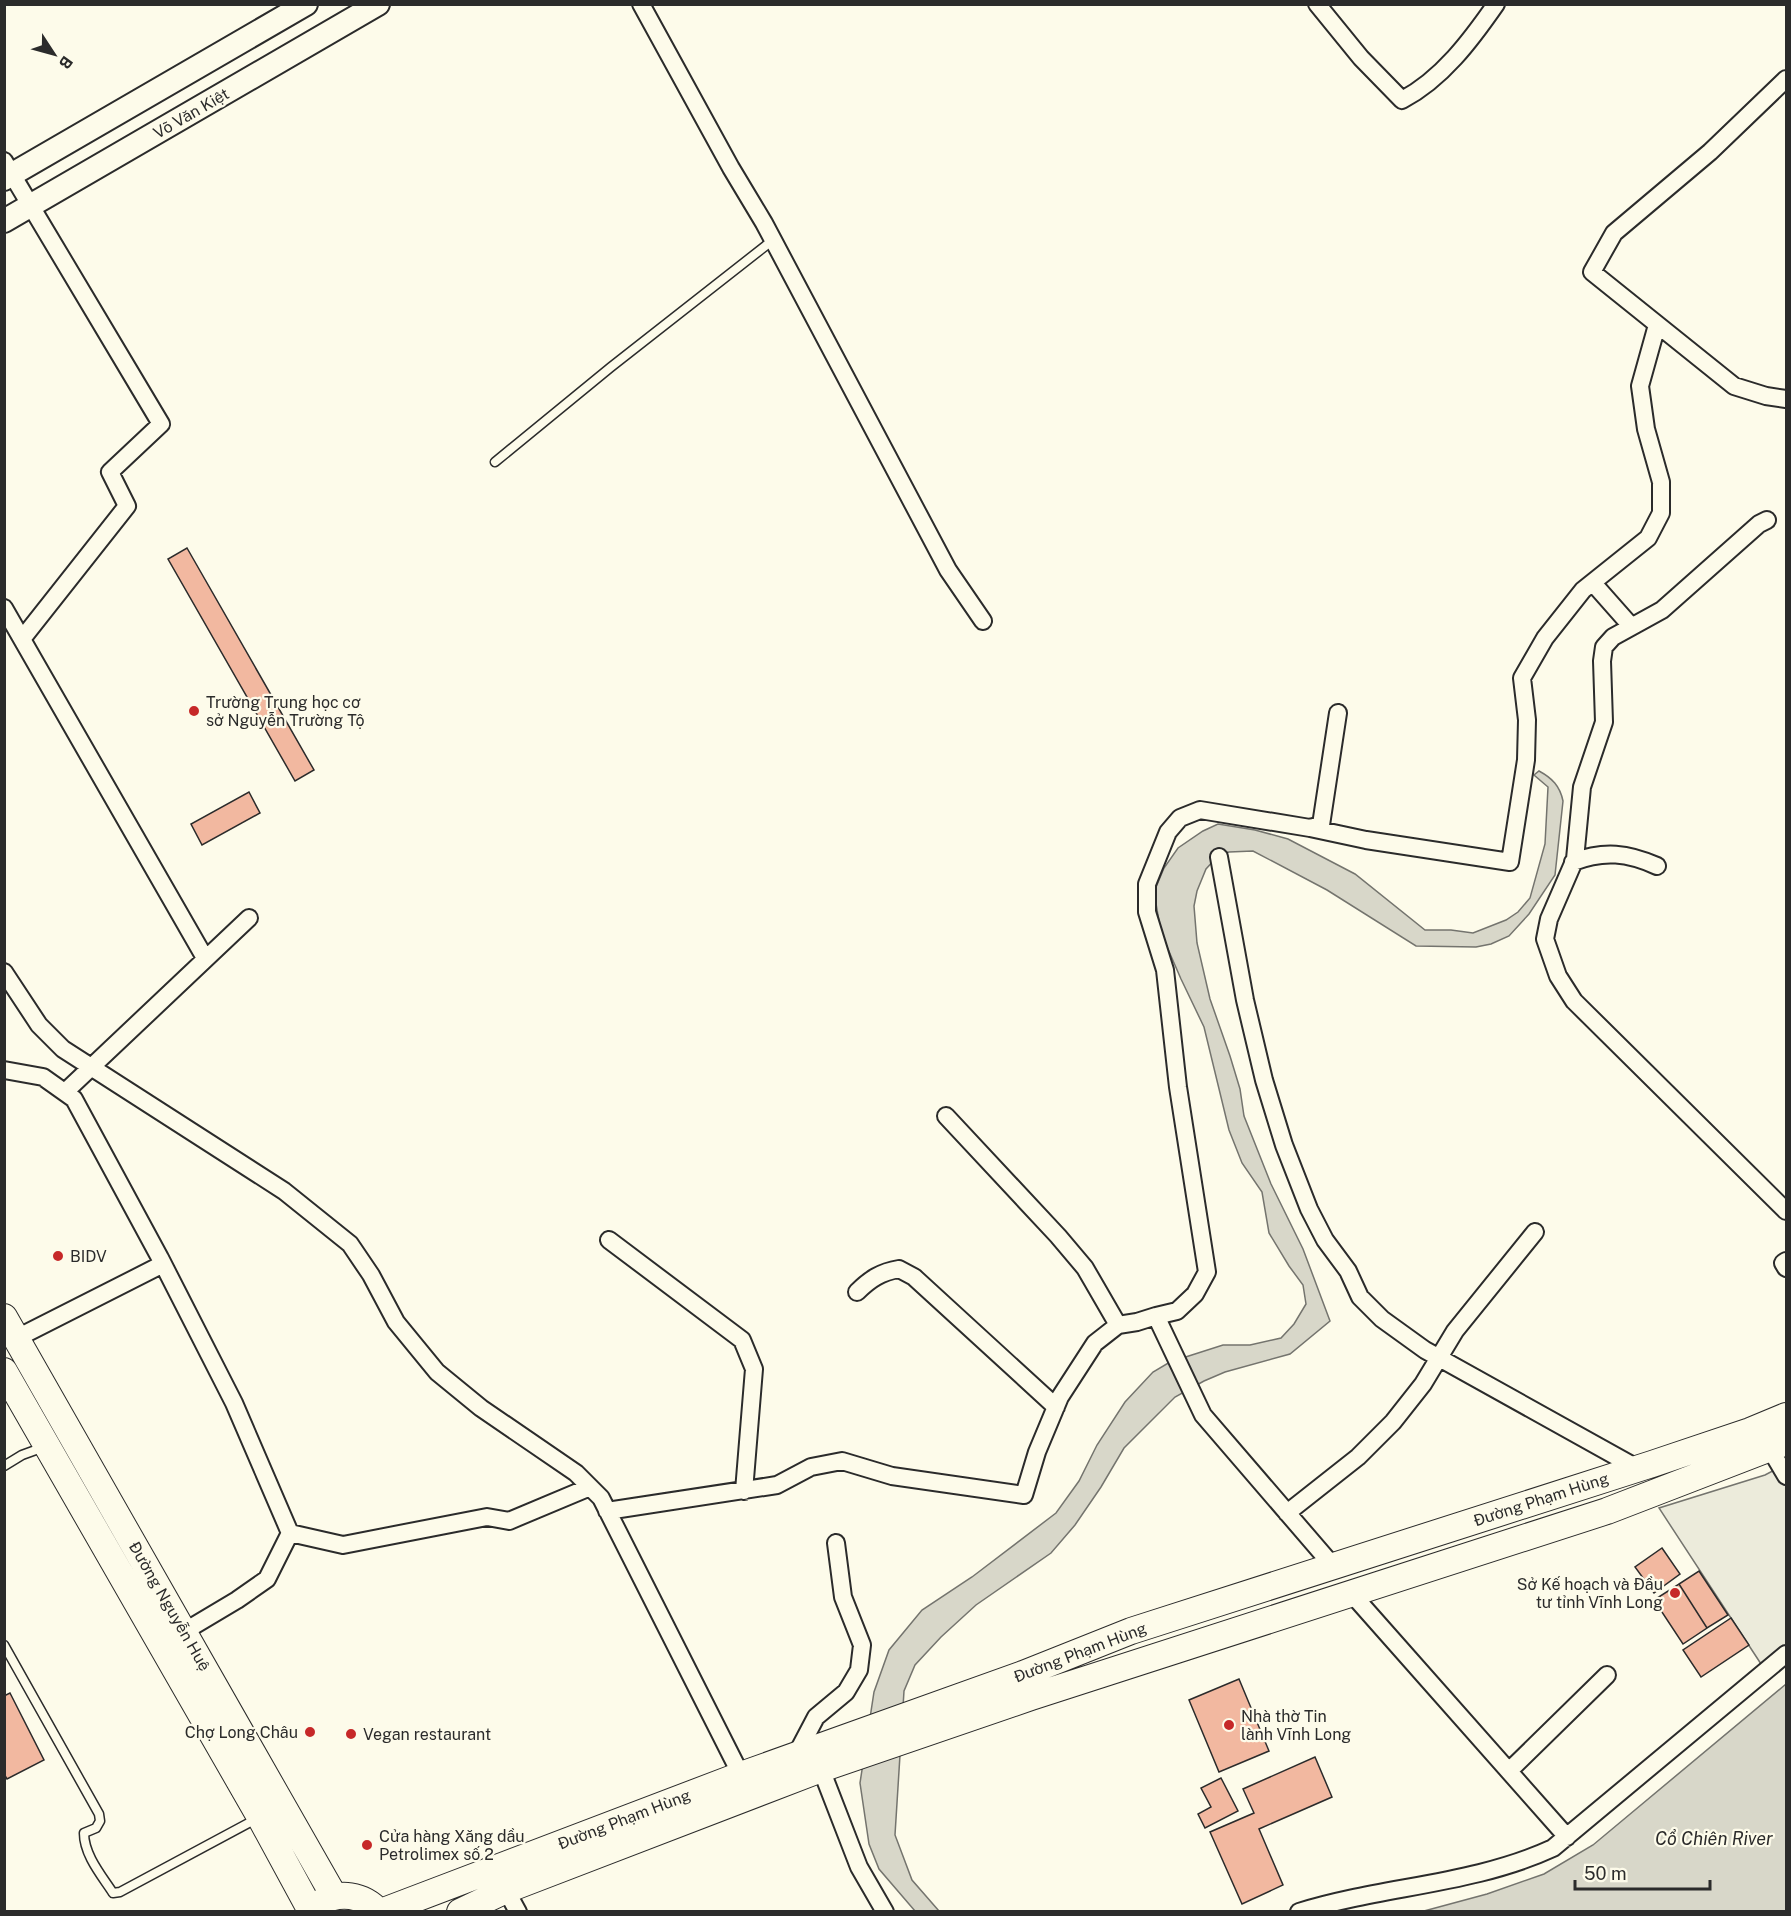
<svg xmlns="http://www.w3.org/2000/svg" width="1791" height="1916" font-family="'Public Sans',sans-serif">
  <rect width="100%" height="100%" fill="#fdfbea"/>
  <path fill="#ecebdb" stroke="#74746e" stroke-width="1.5" d="M1786 1464V1647L1763 1667 1659 1508 1765 1475Z"/>
  <path fill="#d8d7c9" stroke="#74746e" stroke-width="1.5" d="M1539 771C1552 778 1560 786 1563 801L1555 875 1529 914 1509 936 1491 944 1476 947 1416 946 1327 890 1253 851 1229 852 1218 856 1206 869 1197 891 1194 906 1197 943 1210 999 1230 1056 1240 1089 1244 1116 1271 1184 1303 1249 1330 1321 1290 1354 1225 1372 1204 1381 1175 1397 1124 1448 1101 1487 1075 1525 1051 1553 976 1605 941 1637 915 1665 904 1691 895 1835 912 1880 939 1911H915L879 1869 869 1844 860 1783 874 1692 889 1650 922 1610 972 1577 1056 1513 1079 1481 1097 1445 1125 1402 1153 1372 1170 1362 1223 1345H1250L1281 1338 1294 1324 1306 1304 1303 1285 1289 1266 1269 1233 1262 1192 1242 1163 1229 1130 1204 1027 1181 979 1161 933 1154 892 1164 868 1178 848 1203 831 1218 824 1255 830 1288 839 1355 874 1425 930H1451L1473 933 1506 920 1518 912 1530 898 1545 844 1548 787 1534 775Z
    M1786 1684V1911H1424L1487 1894 1544 1874 1593 1845Z"/>
  <path fill="#f2b8a0" stroke="#2b2b2b" stroke-width="1.5" d="M187 548 314 770 295 781 168 559Z
    M249 792 260 813 202 845 191 824Z
    M1662 1548 1680 1574 1654 1593 1635 1567Z
    M1699 1571 1728 1615 1707 1628 1679 1584Z
    M1679 1584 1707 1628 1683 1644 1654 1600Z
    M1731 1618 1749 1645 1701 1677 1683 1650Z
    M1239 1679 1269 1751 1219 1772 1189 1700Z
    M10 1693 44 1760 7 1779 4 1774V1696Z
    M1315 1757 1332 1797 1259 1829 1283 1885 1242 1904 1210 1832 1254 1813 1243 1789Z
    M1221 1778 1238 1811 1205 1828 1198 1814 1211 1807 1201 1788Z"/>
  <g fill="none" stroke-linecap="round" stroke-linejoin="round">
    <defs>
      <path id="service" d="M495 462 611 367 773 240
        M4 1466 22 1455 44 1447
        M4 1645 99 1814 100 1821 96 1828 84 1833C84 1855 102 1876 113 1893L120 1892 258 1818"/>
      <path id="minor" d="M641 4 731 168 764 223 948 570 983 621
        M1317 4 1361 58 1402 100C1442 79 1471 40 1496 4
        M1786 79 1710 152 1614 233 1592 272 1734 386 1766 396 1786 399
        M4 161 161 424 110 472 127 506 22 639
        M1767 520 1759 524 1662 610 1613 637 1604 647 1602 661 1604 722 1582 787 1575 859 1549 919 1545 939 1558 976 1574 1001 1786 1211
        M1593 583 1631 626
        M4 608 205 958
        M1310 828 1366 840 1510 862 1526 760 1527 720 1522 678 1545 638 1583 590 1648 538 1661 513V482L1646 429 1640 386 1657 325
        M1219 857 1245 1000 1264 1080 1284 1145 1309 1209 1325 1240 1348 1271 1360 1297 1382 1319 1425 1350 1637 1468
        M1573 862C1604 850 1628 853 1657 866
        M4 972 39 1025 63 1049 284 1191 350 1244 371 1275 396 1322 437 1372 481 1408 576 1473 601 1498 741 1775
        M4 1070 43 1077 74 1099 160 1258 234 1403 290 1533
        M65 1092 249 918
        M946 1116 1058 1236 1085 1268 1118 1325 1137 1322 1156 1316 1203 1415 1333 1566
        M609 1240 742 1340 754 1369 744 1491
        M1786 1261 1783 1263 1786 1268
        M857 1292C870 1279 881 1272 899 1269L914 1277 1056 1407
        M1156 1316 1177 1311 1195 1294 1207 1272 1178 1087 1165 970 1147 912V884L1168 832 1180 818 1200 810 1310 828 1321 825 1338 713
        M17 1338 163 1264
        M1770 1449 1786 1476
        M607 1511 777 1485 811 1467 842 1461 892 1476 1024 1495 1037 1452 1060 1397 1095 1343 1118 1325
        M1287 1513 1358 1457 1393 1422 1423 1384 1455 1331 1535 1232
        M1352 1594 1567 1837
        M185 1631 237 1600 267 1579 290 1533 343 1545 487 1517 509 1521 590 1487
        M796 1755 816 1717 846 1692 859 1670 862 1645 843 1597 836 1543
        M821 1769 859 1867 885 1912
        M1509 1771 1607 1675
        M506 1890 518 1912
        M1299 1912C1382 1886 1473 1885 1553 1848L1786 1654"/>
      <path id="secondary" d="M4 179 306 4
        M4 221 378 4"/>
      <path id="primary" d="M4 1317 334 1896
        M4 1371 260 1817 311 1911
        M320 1903C339 1891 363 1894 379 1912
        M381 1912 741 1775 1023 1674 1131 1631 1652 1464 1750 1431 1786 1416
        M460 1912 506 1890 821 1769 1031 1697 1607 1511 1786 1442"/>
    </defs>
    <use href="#service" stroke="#2b2b2b" stroke-width="11"/>
    <use href="#minor" stroke="#2b2b2b" stroke-width="20"/>
    <use href="#secondary" stroke="#2b2b2b" stroke-width="26"/>
    <use href="#primary" stroke="#2b2b2b" stroke-width="28"/>
    <use href="#service" stroke="#fdfbea" stroke-width="8"/>
    <use href="#minor" stroke="#fdfbea" stroke-width="16"/>
    <use href="#secondary" stroke="#fdfbea" stroke-width="22"/>
    <use href="#primary" stroke="#fdfbea" stroke-width="26"/>
  </g>
  <g fill="#c62828" stroke="#fdfbea" stroke-width="2">
    <circle cx="194" cy="711" r="6"/>
    <circle cx="58" cy="1256" r="6"/>
    <circle cx="1675" cy="1593" r="6"/>
    <circle cx="1229" cy="1725" r="6"/>
    <circle cx="310" cy="1732" r="6"/>
    <circle cx="351" cy="1734" r="6"/>
    <circle cx="367" cy="1845" r="6"/>
  </g>
  <g text-anchor="middle" stroke-width="4.5" stroke-linejoin="round" paint-order="stroke">
    <g font-size="16" fill="#2b2b2b" stroke="#fdfbea">
      <text transform="translate(191 113) rotate(-30)" y="6">Võ Văn Kiệt</text>
      <text transform="translate(1541 1499) rotate(-18)" y="6">Đường Phạm Hùng</text>
      <text transform="translate(170 1606) rotate(60)" y="6">Đường Nguyễn Huệ</text>
      <text transform="translate(1080 1652) rotate(-21)" y="6">Đường Phạm Hùng</text>
      <text transform="translate(624 1819) rotate(-21)" y="6">Đường Phạm Hùng</text>
    </g>
    <g font-size="16" fill="#2b2b2b" stroke="#fdfbea" text-anchor="start">
      <text x="206" y="708">Trường Trung học cơ<tspan x="206" dy="18">sở Nguyễn Trường Tộ</tspan></text>
      <text x="70" y="1262">BIDV</text>
      <text x="1663" y="1590" text-anchor="end">Sở Kế hoạch và Đầu<tspan x="1663" dy="18">tư tỉnh Vĩnh Long</tspan></text>
      <text x="1241" y="1722">Nhà thờ Tin<tspan x="1241" dy="18">lành Vĩnh Long</tspan></text>
      <text x="298" y="1738" text-anchor="end">Chợ Long Châu</text>
      <text x="363" y="1740">Vegan restaurant</text>
      <text x="379" y="1842">Cửa hàng Xăng dầu<tspan x="379" dy="18">Petrolimex số 2</tspan></text>
    </g>
    <g font-size="18" font-style="italic" fill="#2b2b2b" stroke="#fdfbea">
      <text x="1714" y="1845">Cổ Chiên River</text>
    </g>
  </g>
  <rect width="1791" height="1916" fill="none" stroke="#2b2b2b" stroke-width="12"/>
  <g transform="translate(54 54) rotate(126)" stroke="#fdfbea" stroke-width="4.5" paint-order="stroke">
  <path d="M0-4.5L10 22L0 15L-10 22Z" fill="#2b2b2b"/>
  <text y="-9" font-size="16" font-weight="bold" text-anchor="middle" fill="#2b2b2b">B</text>
  </g>
  <path d="M1575 1880v9h135v-9" fill="none" stroke="#2b2b2b" stroke-width="3"/>
  <text x="1584" y="1880" font-size="18" fill="#2b2b2b" stroke="#fdfbea" stroke-width="4.5" paint-order="stroke">50 m</text>
</svg>
